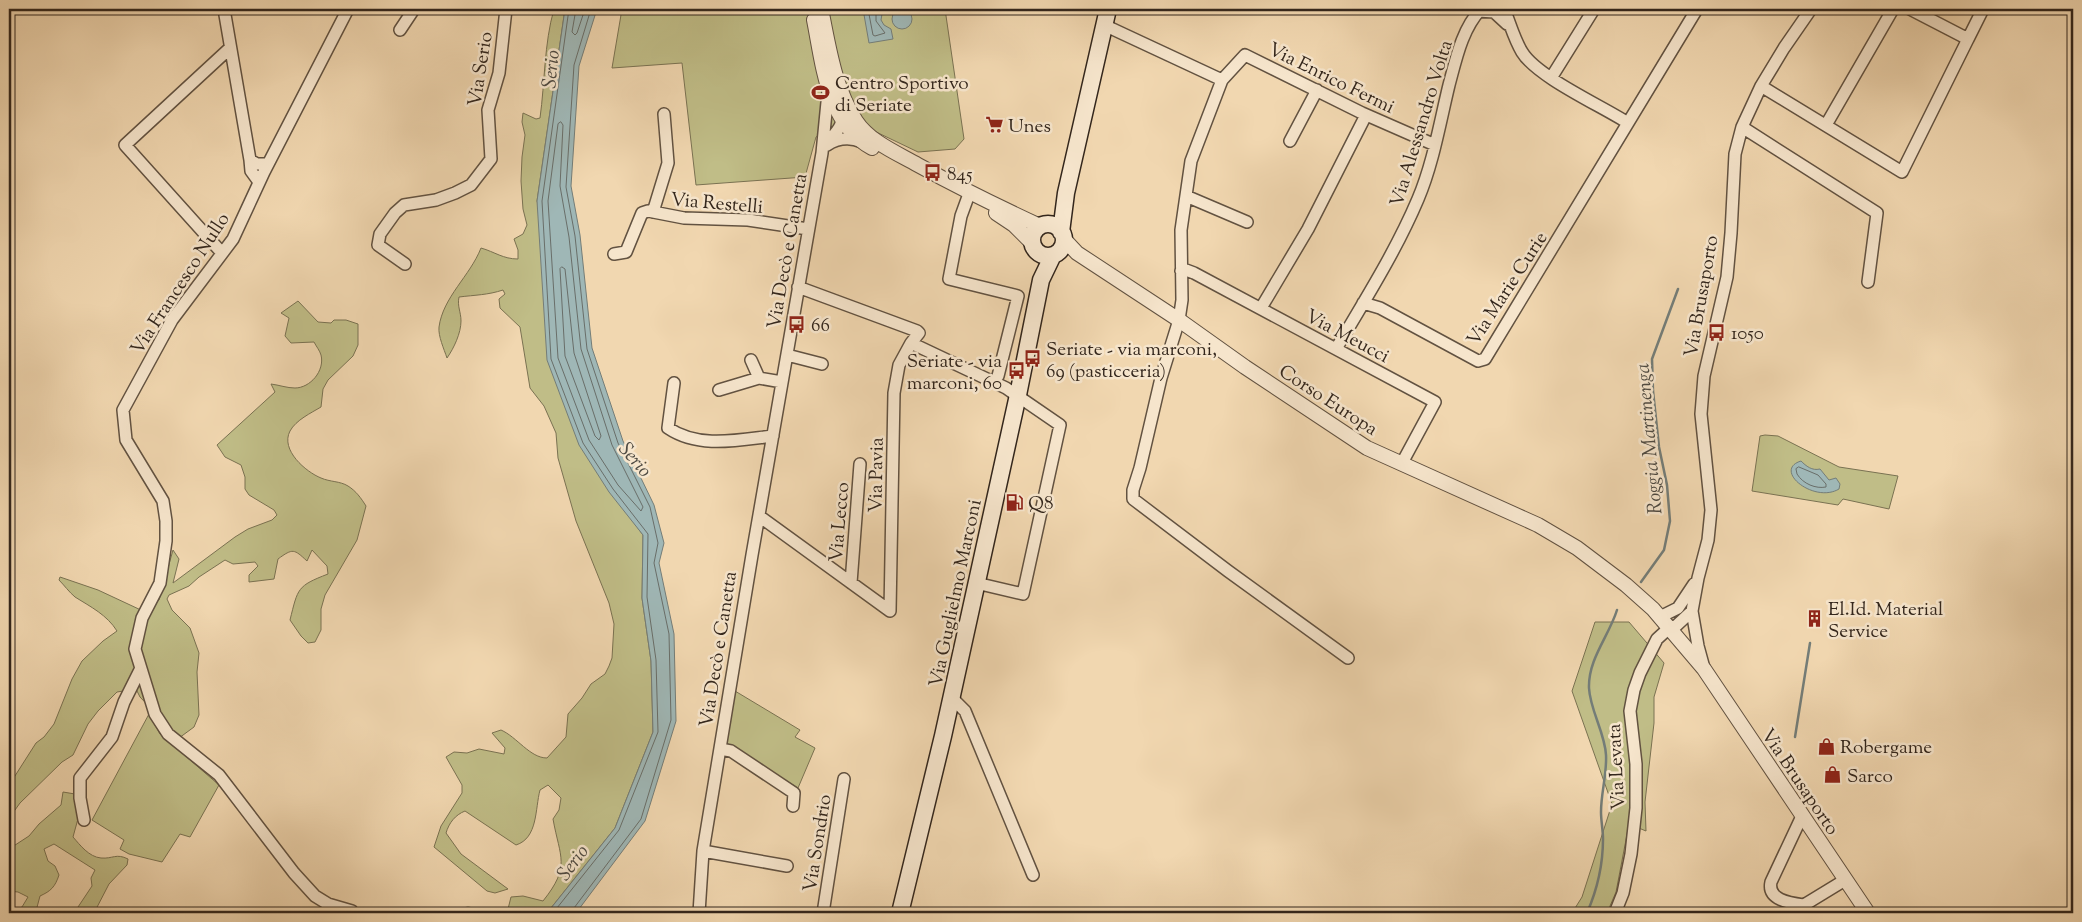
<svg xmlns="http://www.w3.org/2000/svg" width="2082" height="922" font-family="'Sorts Mill Goudy',serif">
  <rect width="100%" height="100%" fill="#f1d7b0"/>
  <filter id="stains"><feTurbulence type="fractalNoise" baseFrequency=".004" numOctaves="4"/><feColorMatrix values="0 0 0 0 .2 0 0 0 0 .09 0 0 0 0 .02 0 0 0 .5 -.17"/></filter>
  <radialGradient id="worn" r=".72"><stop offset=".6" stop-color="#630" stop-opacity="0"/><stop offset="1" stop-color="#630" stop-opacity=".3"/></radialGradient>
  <path fill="#c0bd87" stroke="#7a7252" d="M554 9H565L537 201 629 516 643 535 642 598 651 661 653 732 615 828 547 913H507L511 897 523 896 543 901C571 866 560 858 553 819L559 810 561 798 548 785 540 790C535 809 538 838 516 845L465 811C455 815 449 823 446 833L461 854 508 889 495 893 487 891 434 847 441 826 462 793V785L446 757 454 752 467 753 479 749 504 754 505 748 492 733 501 730C517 737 530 758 547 758L566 737 568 714 582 698 591 684 605 674 609 666 612 658 614 624 609 603 576 521 558 458 556 433 544 406 530 388 520 327 500 308 499 299 505 294 503 290C488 295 475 295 459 297 457 306 461 312 461 321 461 333 454 348 447 358 444 349 438 336 439 327 443 297 470 276 481 248 495 252 503 259 518 259V250L514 239 523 234 527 225 523 209 521 181 522 157 525 135 522 122 523 113 536 119 540 118C545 82 544 44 554 9Z
    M622 9H945L964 139 955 149 918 152 849 119 816 137 805 177 696 185 682 63 612 68Z
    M298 301 318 322 331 323 334 320H346L358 324V345L353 356 328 380 323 389 321 407C311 413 296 420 290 431 280 450 306 472 321 478 330 482 340 481 348 486 356 491 361 498 366 506L357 540 325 595 321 609V630L315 642 308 643 301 636 290 620C298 588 297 586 328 574L327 566 312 550 307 561C294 549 293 548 278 559L274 579 249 582V575L258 566 255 562 233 564 225 560 199 577 189 586 169 595 167 599 172 610 190 628 199 653 197 672 199 715 194 727 179 738 140 697 136 689 117 692 98 711 88 724 73 755 62 762 20 803 10 817 9 823V782L13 779 36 743 44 737 54 724 72 679 82 661 103 641 117 631C107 615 91 607 75 597 69 592 64 585 59 580L60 577 98 590 143 611 159 600 173 550 179 559 173 583 235 537 248 529 272 520 277 515 274 510 249 495 245 489V477L241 465 225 457 217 445 275 392 271 384C279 385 287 388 295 388 310 388 325 371 321 355 320 351 316 346 314 342L291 343 285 336 289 318 281 313Z
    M1765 435 1778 436 1839 467 1898 476 1889 509 1843 499 1838 505 1752 491 1760 436Z
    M1595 622H1629L1664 663 1654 697V723L1645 802 1646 831 1629 824 1616 892 1607 913H1572L1582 897 1612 804 1572 691Z
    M735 691 800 730 795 737 815 748 798 788 725 742Z
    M149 714 160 734 219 785 190 837 180 834 162 862 129 854 120 849 124 840 92 820Z
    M63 792 75 794 79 815 73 837C80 845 89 857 101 858 113 859 116 853 128 859L127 865 109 884 94 913H74L92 886 91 878 95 870 54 844 44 849 48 861 55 866 59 875C55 887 51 891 40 896L36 911 34 913H9L22 907 28 897 18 892 9 891V849L29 836 39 824 61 805Z
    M468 907 480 909 489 913H377L378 911 387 909H457Z"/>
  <path fill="#9fb7b6" stroke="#747d78" d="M892 19a10 10 0 1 1 20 0a10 10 0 1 1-20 0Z
    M565 9H597L579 66 571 186 580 235 592 348 623 441 654 505 664 543 659 563 674 634 676 721 645 821 576 913H547L615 828 653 732 651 661 642 598 643 535 609 492 579 445 547 360 537 201Z
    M863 9H890L882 14 881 20 884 25 891 29 893 39 869 43Z
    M1801 461C1806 466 1812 471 1820 469L1829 480 1836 478 1840 484 1839 489C1814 504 1772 470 1801 461Z"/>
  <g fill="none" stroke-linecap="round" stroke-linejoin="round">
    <path stroke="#696e69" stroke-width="1" d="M576 9 572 32 575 35 577 33 585 9
      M868 9 873 35 875 36 885 33 876 21V15L881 9
      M561 122 563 125 560 186 569 237 581 349 612 445 643 507 641 511 618 485 589 440 558 358 548 201 558 124Z
      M562 267 565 269 574 353 601 436 599 440 595 436 565 356 560 269Z
      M1799 467 1818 475 1826 484V487C1816 489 1803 484 1797 474L1796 469Z
      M553 913 619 830 658 732 656 660 647 597 648 534 613 489 583 443 551 359 542 201 569 9
      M572 913 574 908 641 819 671 720 669 634 654 563 658 543 650 507 618 443 587 349 575 236 566 187 574 65 591 9"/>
    <path stroke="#747d78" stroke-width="2.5" d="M1641 582 1664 550 1670 521 1667 485 1659 447 1653 391 1652 359 1678 289
      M1795 737 1810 643
      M1587 913C1597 890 1603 865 1603 839 1603 830 1601 821 1601 812 1601 793 1607 774 1606 755 1605 733 1590 710 1589 688 1588 659 1609 636 1617 610"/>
    <defs>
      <path id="minor" d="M224 9 250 160
        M348 9 264 172 233 239 172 320 123 410 126 440 163 501 166 521V541L160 583 142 618 135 649 155 714 168 734 219 775 294 873 315 896 328 904 352 911
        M1504 9C1510 23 1514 39 1522 52 1537 77 1602 106 1628 123
        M1478 11 1494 12 1507 24
        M1104 25 1222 80
        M400 30 414 9
        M1968 39 1983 9
        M1551 78 1594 9
        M1761 86 1902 172 1968 39 1910 9
        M1826 125 1893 9
        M1742 127 1877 213 1868 282
        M1290 141 1317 90
        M827 144C834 134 845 125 842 113
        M827 145C838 138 850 137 862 142
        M259 182 251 171 250 160 257 164H268
        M969 194 961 216 949 279 1018 296 998 376
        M1186 196 1247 222
        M653 212 668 163 664 114
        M222 253 125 145 230 48
        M614 254 626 252 642 213 648 211 684 218 748 220 808 229
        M405 264 378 245 380 234 395 213 404 205 436 200 455 193 471 185 491 159 488 110 499 73 506 9
        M1181 271 1186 270 1194 273 1435 402 1402 463
        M798 287 917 331 919 333 911 343 1006 388 1060 425 1023 594 976 583
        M1363 303 1380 308 1478 361 1485 359 1697 9
        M1261 308 1308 229 1366 115
        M1336 349C1365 300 1396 251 1418 199 1433 164 1440 122 1449 85 1456 59 1462 29 1481 9
        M787 355 822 364
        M751 360 759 378
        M674 383 668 428C699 449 738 440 773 436
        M719 390 759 378 782 382
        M759 516 890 611
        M851 583 860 464
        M890 611 894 393 899 365 911 343
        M1660 617 1678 608 1694 584
        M1348 658 1228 571 1133 499V490L1140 468 1161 378 1179 320 1182 300 1181 230 1191 161 1222 80 1245 55 1362 113 1435 145
        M1704 668 1698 646 1692 611 1698 578 1708 540 1711 510 1701 414 1704 376 1727 277 1731 233 1735 154 1742 127 1761 86 1784 48 1811 9
        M951 697 965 711 1033 875
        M720 749 731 751 794 793 793 806
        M1802 816 1771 882C1767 900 1790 903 1804 905L1845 880
        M84 820 80 798V778L112 737 124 702 140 670
        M703 851 787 866
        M699 913 703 851 752 555 822 153 828 92
        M823 913 844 779
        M1615 913 1623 893 1631 854 1636 808V764L1630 711 1634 690 1640 673 1657 639 1669 628 1677 625 1692 611"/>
      <path id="tertiary" d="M821 9C829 47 834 87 856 121 870 142 897 153 918 165 958 187 999 207 1040 226
        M814 20C823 65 827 123 872 148
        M996 213 1014 225 1032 243
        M1063 238 1077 253 1179 320 1245 367 1367 448 1538 525 1577 548 1626 585 1653 609 1704 669 1868 913"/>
      <path id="secondary" d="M1032 240a16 16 0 1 1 32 0a16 16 0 1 1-32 0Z
        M1061 232 1066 193 1108 9
        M900 913 943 736 1018 395 1041 280 1053 255"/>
    </defs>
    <use href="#minor" stroke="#625241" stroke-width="14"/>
    <use href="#tertiary" stroke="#625241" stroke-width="16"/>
    <use href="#secondary" stroke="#33261c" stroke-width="19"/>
    <use href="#minor" stroke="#f6e5cc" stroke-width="11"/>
    <use href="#tertiary" stroke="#f6e5cc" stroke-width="14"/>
    <use href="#secondary" stroke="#f6e5cc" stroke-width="16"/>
  </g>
  <defs>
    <symbol id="stadium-bare" viewBox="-9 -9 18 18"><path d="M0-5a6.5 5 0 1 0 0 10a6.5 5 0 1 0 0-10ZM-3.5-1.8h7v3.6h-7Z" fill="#8f2418" stroke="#f6e5cc" stroke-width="2.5" paint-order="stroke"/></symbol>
    <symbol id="supermarket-bare" viewBox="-9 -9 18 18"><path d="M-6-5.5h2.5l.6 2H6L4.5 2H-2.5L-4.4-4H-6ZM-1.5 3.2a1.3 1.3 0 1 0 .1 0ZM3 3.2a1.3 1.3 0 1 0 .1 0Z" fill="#8f2418" stroke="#f6e5cc" stroke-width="2.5" paint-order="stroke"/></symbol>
    <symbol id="bus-bare" viewBox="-9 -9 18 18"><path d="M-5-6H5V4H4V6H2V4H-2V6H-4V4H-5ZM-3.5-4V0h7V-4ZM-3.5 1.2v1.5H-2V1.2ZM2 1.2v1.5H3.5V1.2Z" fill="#8f2418" stroke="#f6e5cc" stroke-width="2.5" paint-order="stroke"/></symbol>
    <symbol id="fuel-bare" viewBox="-9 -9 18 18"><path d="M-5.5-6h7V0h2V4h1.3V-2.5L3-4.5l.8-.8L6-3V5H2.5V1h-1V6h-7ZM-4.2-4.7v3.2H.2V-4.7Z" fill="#8f2418" stroke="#f6e5cc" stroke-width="2.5" paint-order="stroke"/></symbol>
    <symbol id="building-bare" viewBox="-9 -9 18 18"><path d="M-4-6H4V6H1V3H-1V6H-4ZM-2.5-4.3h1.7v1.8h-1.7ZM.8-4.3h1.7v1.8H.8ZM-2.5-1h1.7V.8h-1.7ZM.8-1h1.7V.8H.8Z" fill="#8f2418" stroke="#f6e5cc" stroke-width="2.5" paint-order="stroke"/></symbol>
    <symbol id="shop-bare" viewBox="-9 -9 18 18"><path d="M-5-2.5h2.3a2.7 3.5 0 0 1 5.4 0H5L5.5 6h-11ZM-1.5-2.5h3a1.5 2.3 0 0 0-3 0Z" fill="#8f2418" stroke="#f6e5cc" stroke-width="2.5" paint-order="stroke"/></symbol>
  </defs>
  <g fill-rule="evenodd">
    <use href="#stadium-bare" x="808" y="80" width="25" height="25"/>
    <use href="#supermarket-bare" x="982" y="112" width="25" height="25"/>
    <use href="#bus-bare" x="920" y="160" width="25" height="25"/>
    <use href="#bus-bare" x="784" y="312" width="25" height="25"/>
    <use href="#bus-bare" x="1704" y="320" width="25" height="25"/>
    <use href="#bus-bare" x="1020" y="346" width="25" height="25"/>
    <use href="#bus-bare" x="1004" y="358" width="25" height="25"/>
    <use href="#fuel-bare" x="1002" y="490" width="25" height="25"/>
    <use href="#building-bare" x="1802" y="606" width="25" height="25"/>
    <use href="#shop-bare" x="1814" y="734" width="25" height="25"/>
    <use href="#shop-bare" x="1820" y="762" width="25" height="25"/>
  </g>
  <g text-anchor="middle" stroke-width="5" stroke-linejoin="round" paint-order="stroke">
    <g font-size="19" fill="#33261c" stroke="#f6e5cc">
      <text transform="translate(479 69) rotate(-81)" y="7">Via Serio</text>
      <text transform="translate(1332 77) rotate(26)" y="7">Via Enrico Fermi</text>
      <text transform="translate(1420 123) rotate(-73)" y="7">Via Alessandro Volta</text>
      <text transform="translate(717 202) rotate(5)" y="7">Via Restelli</text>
      <text transform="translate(786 251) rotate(-80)" y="7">Via Decò e Canetta</text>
      <text transform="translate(179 283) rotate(-57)" y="7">Via Francesco Nullo</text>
      <text transform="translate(1506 288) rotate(-57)" y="7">Via Marie Curie</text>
      <text transform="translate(1700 296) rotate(-80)" y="7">Via Brusaporto</text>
      <text transform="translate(1348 335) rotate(28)" y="7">Via Meucci</text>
      <text transform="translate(1329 399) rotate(33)" y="7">Corso Europa</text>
      <text transform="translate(875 475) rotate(-89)" y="7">Via Pavia</text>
      <text transform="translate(838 522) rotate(-85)" y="7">Via Lecco</text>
      <text transform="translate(954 593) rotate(-78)" y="7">Via Guglielmo Marconi</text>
      <text transform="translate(717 649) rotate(-81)" y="7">Via Decò e Canetta</text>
      <text transform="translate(1615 767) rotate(-93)" y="7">Via Levata</text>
      <text transform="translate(1801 781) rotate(56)" y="7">Via Brusaporto</text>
      <text transform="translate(816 843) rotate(-81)" y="7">Via Sondrio</text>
    </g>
    <g font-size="19" fill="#33261c" stroke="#f6e5cc" text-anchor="start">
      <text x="835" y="89">Centro Sportivo<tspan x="835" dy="22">di Seriate</tspan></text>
      <text x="1008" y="132">Unes</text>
      <text x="947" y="180">845</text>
      <text x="811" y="331">66</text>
      <text x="1731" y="339">1050</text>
      <text x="1046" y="355">Seriate - via marconi,<tspan x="1046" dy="22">69 (pasticceria)</tspan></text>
      <text x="1002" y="367" text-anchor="end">Seriate - via<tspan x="1002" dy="22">marconi, 60</tspan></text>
      <text x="1028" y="509">Q8</text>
      <text x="1828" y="615">El.Id. Material<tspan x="1828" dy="22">Service</tspan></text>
      <text x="1840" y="753">Robergame</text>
      <text x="1847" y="782">Sarco</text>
    </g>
    <g font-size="20" font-style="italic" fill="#4e4a42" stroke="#f6e5cc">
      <text transform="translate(550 69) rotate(-84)" y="7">Serio</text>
      <text transform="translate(1648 439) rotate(-95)" y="7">Roggia Martinenga</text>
      <text transform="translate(636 459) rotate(49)" y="7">Serio</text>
      <text transform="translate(572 862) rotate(-53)" y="7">Serio</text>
    </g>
  </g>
  <rect width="2082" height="922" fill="none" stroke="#f1d7b0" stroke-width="30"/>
  <rect x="10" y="10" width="2062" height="902" fill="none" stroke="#33261c" stroke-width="2.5"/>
  <rect x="15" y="15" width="2052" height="892" fill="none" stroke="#33261c"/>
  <rect width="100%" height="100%" filter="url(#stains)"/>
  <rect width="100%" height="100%" fill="url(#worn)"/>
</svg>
